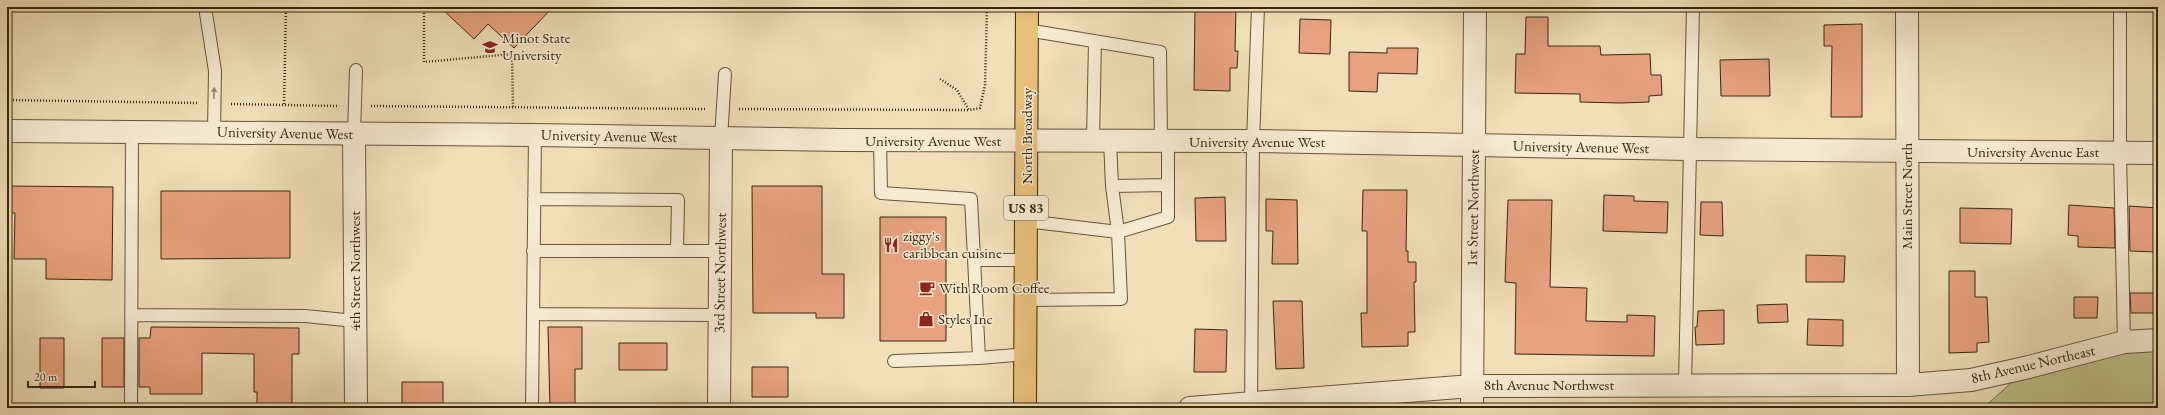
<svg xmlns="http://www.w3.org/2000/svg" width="2165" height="415" font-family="'EB Garamond',serif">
  <rect width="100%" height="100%" fill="#f1dfb7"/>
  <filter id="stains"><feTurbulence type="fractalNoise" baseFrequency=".005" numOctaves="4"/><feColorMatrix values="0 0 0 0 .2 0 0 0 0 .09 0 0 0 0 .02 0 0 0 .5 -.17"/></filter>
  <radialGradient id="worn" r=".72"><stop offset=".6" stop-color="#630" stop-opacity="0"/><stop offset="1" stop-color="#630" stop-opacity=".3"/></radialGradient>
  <path fill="#bec18b" stroke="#7b744c" d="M2158 349V408H1983L2029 367Z"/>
  <path fill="#e7a281" stroke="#38260d" d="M440 7H553L514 48 488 24 474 39Z
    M1195 7H1236L1235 51H1238L1237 68H1230V91L1194 90Z
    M1526 17H1548V46H1600L1601 55 1650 54 1651 75H1661L1662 95 1649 96V102L1620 103 1580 102V94L1515 93 1516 54H1525Z
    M1300 19 1331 20 1330 54 1299 53Z
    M1862 24V117H1831L1832 46H1824V25Z
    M1387 48H1418L1417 74 1378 73 1377 92 1349 91V52L1387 53Z
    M1769 59 1770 96H1721L1720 60Z
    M7 186 113 187 112 280 46 279V259H14L15 213H7Z
    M752 186H822V274H844V318H816V313H753Z
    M1363 190H1407L1406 251H1408V262H1416V282H1414L1415 332H1408V346L1362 347 1361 313H1367V231H1362Z
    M161 191H290V258L161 259Z
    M1604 195 1634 196V201L1668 202 1667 233 1603 231Z
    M1225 197 1226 241H1196L1195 198Z
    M1266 199 1297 200 1298 264H1272L1273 231H1266Z
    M1508 200H1552L1550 287 1587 288 1586 321 1627 322V315L1655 316 1654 356 1515 354 1516 283 1505 282Z
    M1701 202H1722L1723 236 1700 235Z
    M2069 205 2114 208 2115 248 2078 247V236L2068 235Z
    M2129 206 2157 208 2156 252 2130 251Z
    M1960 208 2012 209 2011 244 1960 243Z
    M880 217H946V341H880Z
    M1806 255 1845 256 1844 282H1806Z
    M1949 271H1975V297H1987L1989 342 1977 343V352L1949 353Z
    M2130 293H2155V313H2131Z
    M2074 297H2098L2097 318H2074Z
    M1273 301H1302L1304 368 1276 369Z
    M1787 304 1788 322 1758 323 1757 305Z
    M1724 310V344L1696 345 1695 327H1697L1698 311Z
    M1808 319 1843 320V346L1807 345Z
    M151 327 299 328V354H292V408H257V392H254V354L202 353V394H150V387H139V338H150Z
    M548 327H582V369H575V408H550Z
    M1195 329 1227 330 1226 372H1194Z
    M40 338H64V388H40Z
    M102 338H124V387H102Z
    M619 343H667V370H619Z
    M752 367H788V397H752Z
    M402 382H443V408H402Z"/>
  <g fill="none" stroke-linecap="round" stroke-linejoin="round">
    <defs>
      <path id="service" d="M205 7 215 71 214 132
        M2120 7V152L2124 342
        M1027 30 1160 52 1161 142
        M354 134 356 70
        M721 139 725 74
        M880 140 881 193 971 199 979 358 894 361
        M1093 140 1095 41
        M1112 186 1168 185
        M534 199 678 200 677 251
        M1026 221 1118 232 1112 186 1110 140
        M533 251H720
        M974 260H1026
        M1026 300 1121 299 1118 232 1168 217V142
        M533 314 719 315
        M131 315 305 316 355 321
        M979 358 1026 354
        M1685 385 1693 7
        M131 408 132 132
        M532 408 535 135
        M1251 408 1253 141 1258 7"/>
      <path id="minor" d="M1907 7 1908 385
        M354 134 356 408
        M719 408 721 139
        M1190 408 1472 386 1908 385 1971 380 2029 367 2124 342 2158 340
        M1472 408 1475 7"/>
      <path id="tertiary" d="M7 131 535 135 843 140 1253 141 1688 149 2158 153"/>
      <path id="primary" d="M1025 408 1027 7"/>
    </defs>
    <use href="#service" stroke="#665438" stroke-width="14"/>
    <use href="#minor" stroke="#665438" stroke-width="24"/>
    <use href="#tertiary" stroke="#665438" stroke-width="24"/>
    <use href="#primary" stroke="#38260d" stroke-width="24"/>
    <path stroke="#38260d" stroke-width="2.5" stroke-dasharray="1 2" stroke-linecap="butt" d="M424 7V62L512 54 513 107
      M940 79 957 90 969 110 980 108 985 85 987 7
      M7 100 198 103
      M231 104 338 106
      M284 104 286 7
      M371 106 706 109
      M739 109 969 110"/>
    <use href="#service" stroke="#f6ead0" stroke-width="12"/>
    <use href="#minor" stroke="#f6ead0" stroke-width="22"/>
    <use href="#tertiary" stroke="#f6ead0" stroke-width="22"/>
    <use href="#primary" stroke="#e8c07c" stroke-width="22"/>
  </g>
  <defs><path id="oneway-solid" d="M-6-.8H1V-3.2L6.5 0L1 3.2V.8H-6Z"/></defs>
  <use fill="#97886e" href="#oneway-solid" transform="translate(214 93) rotate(-87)"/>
  <defs>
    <symbol id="university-bare" viewBox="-9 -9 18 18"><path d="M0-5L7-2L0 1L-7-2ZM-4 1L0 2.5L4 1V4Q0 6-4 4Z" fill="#8f2418" stroke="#f6ead0" stroke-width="2.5" paint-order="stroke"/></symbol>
    <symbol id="restaurant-bare" viewBox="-9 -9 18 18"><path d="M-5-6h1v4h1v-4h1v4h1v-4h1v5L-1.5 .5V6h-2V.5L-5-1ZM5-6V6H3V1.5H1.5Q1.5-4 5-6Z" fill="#8f2418" stroke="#f6ead0" stroke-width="2.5" paint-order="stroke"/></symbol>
    <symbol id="cafe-bare" viewBox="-9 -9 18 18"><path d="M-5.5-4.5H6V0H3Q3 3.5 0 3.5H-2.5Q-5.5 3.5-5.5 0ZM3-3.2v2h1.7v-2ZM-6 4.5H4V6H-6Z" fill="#8f2418" stroke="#f6ead0" stroke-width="2.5" paint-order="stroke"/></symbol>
    <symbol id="shop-bare" viewBox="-9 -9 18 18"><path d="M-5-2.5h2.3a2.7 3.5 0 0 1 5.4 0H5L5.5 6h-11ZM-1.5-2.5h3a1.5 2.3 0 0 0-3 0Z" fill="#8f2418" stroke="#f6ead0" stroke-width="2.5" paint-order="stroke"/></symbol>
  </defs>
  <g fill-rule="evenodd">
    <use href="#university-bare" x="479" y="36" width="22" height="22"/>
    <use href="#restaurant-bare" x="880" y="234" width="22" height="22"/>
    <use href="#cafe-bare" x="916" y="277" width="22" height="22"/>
    <use href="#shop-bare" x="915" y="308" width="22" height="22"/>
  </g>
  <g text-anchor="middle" stroke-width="3" stroke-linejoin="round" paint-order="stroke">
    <rect fill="#f6ead0" stroke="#716148" stroke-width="1" x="1004" y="196" width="44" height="24" rx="3"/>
    <g font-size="14" font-weight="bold" fill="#38260d">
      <text x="1026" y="213">US 83</text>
    </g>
    <g font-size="15" fill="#38260d" stroke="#f6ead0" text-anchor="start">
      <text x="502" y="43">Minot State<tspan x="502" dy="17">University</tspan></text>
      <text x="903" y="241">ziggy's<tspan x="903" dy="17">caribbean cuisine</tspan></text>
      <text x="939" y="293">With Room Coffee</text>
      <text x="938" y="324">Styles Inc</text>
    </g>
    <g font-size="15" fill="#38260d" stroke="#f6ead0">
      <text transform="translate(285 133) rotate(1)" y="5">University Avenue West</text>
      <text transform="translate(609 136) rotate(1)" y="5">University Avenue West</text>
      <text transform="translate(1027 136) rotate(-90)" y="5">North Broadway</text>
      <text x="933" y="146">University Avenue West</text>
      <text x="1257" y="147">University Avenue West</text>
      <text transform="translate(1581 147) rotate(1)" y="5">University Avenue West</text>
      <text x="2033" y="157">University Avenue East</text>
      <text transform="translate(1907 196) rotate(-90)" y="5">Main Street North</text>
      <text transform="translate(1473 208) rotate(-89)" y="5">1st Street Northwest</text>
      <text transform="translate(355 271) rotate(-90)" y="5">4th Street Northwest</text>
      <text transform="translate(720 273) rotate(-89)" y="5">3rd Street Northwest</text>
      <text transform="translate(2033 364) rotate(-13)" y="5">8th Avenue Northeast</text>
      <text x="1549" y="390">8th Avenue Northwest</text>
    </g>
  </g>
  <rect width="2165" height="415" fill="none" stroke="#f1dfb7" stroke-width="24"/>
  <rect x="8" y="8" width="2149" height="399" fill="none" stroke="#38260d" stroke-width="2"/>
  <rect x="12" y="12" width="2141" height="391" fill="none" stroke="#38260d"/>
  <path d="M28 381v6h67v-6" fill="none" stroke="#38260d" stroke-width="2"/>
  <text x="34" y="381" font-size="12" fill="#38260d" stroke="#f6ead0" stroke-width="3" paint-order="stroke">20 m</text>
  <rect width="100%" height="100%" filter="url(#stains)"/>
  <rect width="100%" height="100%" fill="url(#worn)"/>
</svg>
